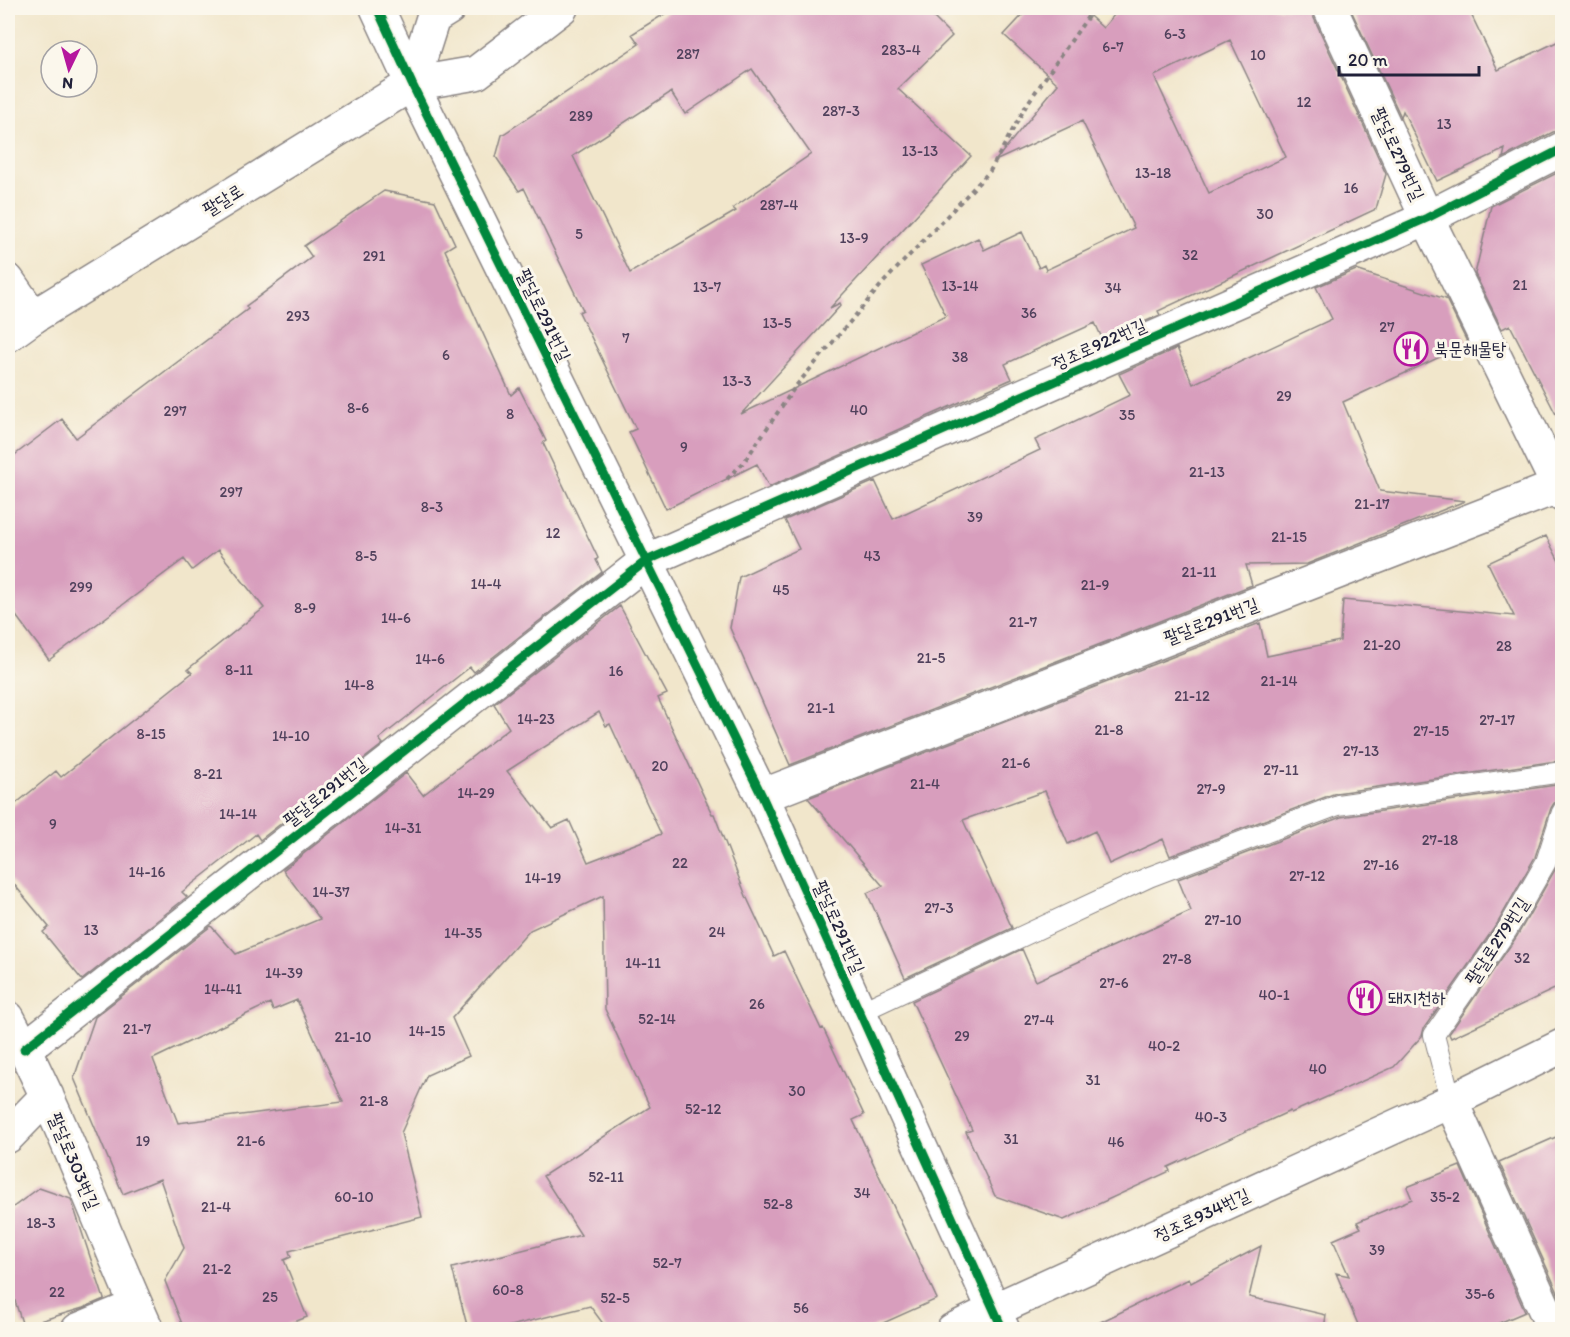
<svg xmlns="http://www.w3.org/2000/svg" width="1570" height="1337" font-family="Itim,'Poor Story',sans-serif">
  <rect width="100%" height="100%" fill="#fbf7ec"/>
  <filter id="ink" filterUnits="userSpaceOnUse"><feTurbulence type="fractalNoise" baseFrequency=".0167" numOctaves="2"/><feDisplacementMap in="SourceGraphic" scale="12" xChannelSelector="R" yChannelSelector="G"/><feConvolveMatrix kernelMatrix="1 2 1 2 8 2 1 2 1" color-interpolation-filters="sRGB"/></filter>
  <filter id="wash" filterUnits="userSpaceOnUse"><feTurbulence type="fractalNoise" baseFrequency=".008" numOctaves="4" result="noise"/><feDisplacementMap in="SourceGraphic" scale="24" xChannelSelector="R" yChannelSelector="G"/><feGaussianBlur stdDeviation="1.35" result="paint"/><feColorMatrix in="noise" values="0 0 0 0 0 0 0 0 0 0 0 0 0 0 0 0 0 1.4 0 .05"/><feComposite in="paint" operator="in"/></filter>
  <g filter="url(#wash)">
    <rect width="100%" height="100%" fill="#f1e6cb"/>
    <g id="blocks">
      <path fill="#d89ebd" fill-rule="evenodd" d="M674 8H924L952 36 898 89 971 156 830 308 840 303 841 305 741 414 946 316 921 265 978 238 984 250 1022 232 1039 268 1044 265 1046 270 1134 228 1082 121 995 161 1058 84 1004 35 1029 8H1081L1103 28 1120 8H1311L1313 16 1386 174 1376 209 1158 311 1160 315 1103 340 1095 323 1005 364 1012 379 769 487 757 464 666 509 629 432 636 429 579 312 583 310 524 188 519 191 496 157 502 135 639 44 632 34ZM1230 40 1286 157 1209 193 1154 76ZM752 69 811 154 733 208 736 211 630 273 573 156 671 92 685 114Z
        M1350 8H1468L1498 70 1563 39V130L1553 132 1503 158 1505 149 1437 181 1403 111 1401 117Z
        M1563 170V428L1510 325 1502 329 1475 274 1491 206Z
        M384 191 435 201 455 244 445 250 511 395 519 388 546 441 543 443 598 558 596 560 602 572 474 672 470 667 379 739 383 744 260 840 256 834 182 892 187 897 82 980 43 932 49 927 8 877V810L56 771 61 777 192 673 188 669 264 608 218 550 192 570 184 559 49 660 8 605V460L62 419 76 438 248 309 246 306 312 257 304 246Z
        M1356 270 1446 299 1468 344 1343 402 1380 491 1465 501 1307 564 1246 565 1252 585 790 765 730 628 739 577 799 549 785 520 875 481 893 519 1040 450 1035 440 1130 395 1119 374 1177 348 1193 384 1332 319 1316 287Z
        M1546 536 1563 569V760L1336 793 1170 856 1163 839 1109 864 1095 831 1068 844 1045 791 963 820 1012 928 905 978 867 893 883 886 808 798 1260 623 1267 656 1340 641 1343 600 1514 616 1488 563Z
        M620 606 667 694 658 698 712 814H714L746 896 774 956 784 951 821 1029 823 1028 864 1115 853 1120 937 1299 870 1329H607L590 1306 498 1329H468L452 1268 581 1235 543 1176 650 1107 605 1009 603 896 530 930 452 1018 469 1056 427 1075 401 1133 422 1217 289 1251 291 1257 284 1260 307 1317 276 1329H184L165 1281 184 1248 160 1179 123 1194 74 1078 95 1017 211 926 236 954 320 919 283 870 406 773 423 795 509 728 494 704ZM599 712 606 726 610 724 661 834 588 862 569 820 552 828 507 771ZM297 1000 343 1102 178 1123 153 1059 270 1003 273 1010Z
        M1563 784V800L1554 803 1551 808 1535 857 1497 924 1424 1028 1422 1036 1394 1067 1291 1113 1290 1111 1168 1167 1170 1171 1064 1220 995 1196 966 1132 972 1130 912 1001 1022 949 1036 981 1191 911 1178 879 1341 817Z
        M1563 850V985L1451 1038 1449 1034 1517 936 1556 868Z
        M1563 1134V1296L1560 1297 1499 1162Z
        M1460 1166 1525 1312 1485 1329H1360L1336 1273 1349 1276 1333 1240 1361 1228 1357 1222 1412 1199 1407 1187Z
        M39 1188 71 1199 104 1299 83 1308 23 1326 8 1279V1211Z
        M1261 1246 1249 1297 1326 1315 1324 1329H1086L1189 1279 1191 1283Z"/>
    </g>
  </g>
  <g filter="url(#ink)">
    <use href="#blocks" fill-opacity="0" stroke="#8a8483" stroke-width="1.5"/>
    <g fill="none" stroke-linecap="round" stroke-linejoin="round">
      <defs>
        <path id="service" d="M860 1012 1149 877 1338 805 1562 772
          M1451 1101 1434 1035 1507 930 1546 862 1562 812"/>
        <path id="minor" d="M377 8 412 84 762 796 1003 1330
          M1330 8 1427 218 1562 494
          M8 281 33 317
          M762 796 1559 486
          M8 1018C62 1118 100 1226 147 1330
          M24 1049 646 561 1427 218 1562 149
          M1451 1101 1554 1330
          M8 1136 47 1096
          M78 1330 136 1306
          M953 1330 994 1310"/>
        <path id="tertiary" d="M994 1310 1451 1101 1562 1046"/>
        <path id="secondary" d="M412 84 433 18 449 8
          M8 335 33 317 412 84 476 73 561 8"/>
      </defs>
      <use href="#service" stroke="#8a8483" stroke-width="22"/>
      <use href="#minor" stroke="#8a8483" stroke-width="36"/>
      <use href="#tertiary" stroke="#8a8483" stroke-width="36"/>
      <use href="#secondary" stroke="#8a8483" stroke-width="36"/>
      <path stroke="#8a8483" stroke-width="4" stroke-dasharray="4.5 4.5" stroke-linecap="butt" d="M727 479 744 462 795 387 882 284 990 171 1027 104 1094 8"/>
      <use href="#service" stroke="#fff" stroke-width="20"/>
      <use href="#minor" stroke="#fff" stroke-width="33"/>
      <use href="#tertiary" stroke="#fff" stroke-width="33"/>
      <use href="#secondary" stroke="#fff" stroke-width="33"/>
      <defs>
        <path id="cycleway" d="M377 8 412 84 762 796 1003 1330
          M24 1049 646 561 1427 218 1562 149"/>
      </defs>
      <use href="#cycleway" stroke="#fbf7ec" stroke-width="13"/>
      <use href="#cycleway" stroke="#00873e" stroke-width="9"/>
    </g>
  </g>
  <defs>
    <symbol id="restaurant-ring" viewBox="-11 -11 22 22"><circle r="9.5" fill="#fbf7ec" stroke="#b5179e" stroke-width="1.5"/><path d="M-5-6h1v4h1v-4h1v4h1v-4h1v5L-1.5 .5V6h-2V.5L-5-1ZM5-6V6H3V1.5H1.5Q1.5-4 5-6Z" fill="#b5179e"/></symbol>
  </defs>
  <g fill-rule="evenodd">
    <use href="#restaurant-ring" x="1392" y="330" width="38" height="38"/>
    <use href="#restaurant-ring" x="1346" y="979" width="38" height="38"/>
  </g>
  <g text-anchor="middle" stroke-width="6" stroke-linejoin="round" paint-order="stroke">
    <g font-size="15" fill="#50415c">
      <text x="1175" y="39">6-3</text>
      <text x="1113" y="52">6-7</text>
      <text x="901" y="55">283-4</text>
      <text x="688" y="59">287</text>
      <text x="1258" y="60">10</text>
      <text x="1304" y="107">12</text>
      <text x="841" y="116">287-3</text>
      <text x="581" y="121">289</text>
      <text x="1444" y="129">13</text>
      <text x="920" y="156">13-13</text>
      <text x="1153" y="178">13-18</text>
      <text x="1351" y="193">16</text>
      <text x="779" y="210">287-4</text>
      <text x="1265" y="219">30</text>
      <text x="579" y="239">5</text>
      <text x="854" y="243">13-9</text>
      <text x="1190" y="260">32</text>
      <text x="374" y="261">291</text>
      <text x="1520" y="290">21</text>
      <text x="960" y="291">13-14</text>
      <text x="707" y="292">13-7</text>
      <text x="1113" y="293">34</text>
      <text x="1029" y="318">36</text>
      <text x="298" y="321">293</text>
      <text x="777" y="328">13-5</text>
      <text x="1387" y="332">27</text>
      <text x="626" y="343">7</text>
      <text x="446" y="360">6</text>
      <text x="960" y="362">38</text>
      <text x="737" y="386">13-3</text>
      <text x="1284" y="401">29</text>
      <text x="358" y="413">8-6</text>
      <text x="859" y="415">40</text>
      <text x="175" y="416">297</text>
      <text x="510" y="419">8</text>
      <text x="1127" y="420">35</text>
      <text x="684" y="452">9</text>
      <text x="1207" y="477">21-13</text>
      <text x="231" y="497">297</text>
      <text x="1372" y="509">21-17</text>
      <text x="432" y="512">8-3</text>
      <text x="975" y="522">39</text>
      <text x="553" y="538">12</text>
      <text x="1289" y="542">21-15</text>
      <text x="366" y="561">8-5</text>
      <text x="872" y="561">43</text>
      <text x="1199" y="577">21-11</text>
      <text x="486" y="589">14-4</text>
      <text x="1095" y="590">21-9</text>
      <text x="81" y="592">299</text>
      <text x="781" y="595">45</text>
      <text x="305" y="613">8-9</text>
      <text x="396" y="623">14-6</text>
      <text x="1023" y="627">21-7</text>
      <text x="1382" y="650">21-20</text>
      <text x="1504" y="651">28</text>
      <text x="931" y="663">21-5</text>
      <text x="430" y="664">14-6</text>
      <text x="239" y="675">8-11</text>
      <text x="616" y="676">16</text>
      <text x="1279" y="686">21-14</text>
      <text x="359" y="690">14-8</text>
      <text x="1192" y="701">21-12</text>
      <text x="821" y="713">21-1</text>
      <text x="536" y="724">14-23</text>
      <text x="1497" y="725">27-17</text>
      <text x="1109" y="735">21-8</text>
      <text x="1431" y="736">27-15</text>
      <text x="151" y="739">8-15</text>
      <text x="291" y="741">14-10</text>
      <text x="1361" y="756">27-13</text>
      <text x="1016" y="768">21-6</text>
      <text x="660" y="771">20</text>
      <text x="1281" y="775">27-11</text>
      <text x="208" y="779">8-21</text>
      <text x="925" y="789">21-4</text>
      <text x="1211" y="794">27-9</text>
      <text x="476" y="798">14-29</text>
      <text x="238" y="819">14-14</text>
      <text x="53" y="829">9</text>
      <text x="403" y="833">14-31</text>
      <text x="1440" y="845">27-18</text>
      <text x="680" y="868">22</text>
      <text x="1381" y="870">27-16</text>
      <text x="147" y="877">14-16</text>
      <text x="1307" y="881">27-12</text>
      <text x="543" y="883">14-19</text>
      <text x="331" y="897">14-37</text>
      <text x="939" y="913">27-3</text>
      <text x="1223" y="925">27-10</text>
      <text x="91" y="935">13</text>
      <text x="717" y="937">24</text>
      <text x="463" y="938">14-35</text>
      <text x="1522" y="963">32</text>
      <text x="1177" y="964">27-8</text>
      <text x="643" y="968">14-11</text>
      <text x="284" y="978">14-39</text>
      <text x="1114" y="988">27-6</text>
      <text x="223" y="994">14-41</text>
      <text x="1274" y="1000">40-1</text>
      <text x="757" y="1009">26</text>
      <text x="657" y="1024">52-14</text>
      <text x="1039" y="1025">27-4</text>
      <text x="137" y="1034">21-7</text>
      <text x="427" y="1036">14-15</text>
      <text x="962" y="1041">29</text>
      <text x="353" y="1042">21-10</text>
      <text x="1164" y="1051">40-2</text>
      <text x="1318" y="1074">40</text>
      <text x="1093" y="1085">31</text>
      <text x="797" y="1096">30</text>
      <text x="374" y="1106">21-8</text>
      <text x="703" y="1114">52-12</text>
      <text x="1211" y="1122">40-3</text>
      <text x="1011" y="1144">31</text>
      <text x="143" y="1146">19</text>
      <text x="251" y="1146">21-6</text>
      <text x="1116" y="1147">46</text>
      <text x="606" y="1182">52-11</text>
      <text x="862" y="1198">34</text>
      <text x="354" y="1202">60-10</text>
      <text x="1445" y="1202">35-2</text>
      <text x="778" y="1209">52-8</text>
      <text x="216" y="1212">21-4</text>
      <text x="41" y="1228">18-3</text>
      <text x="1377" y="1255">39</text>
      <text x="667" y="1268">52-7</text>
      <text x="217" y="1274">21-2</text>
      <text x="508" y="1295">60-8</text>
      <text x="57" y="1297">22</text>
      <text x="1480" y="1299">35-6</text>
      <text x="270" y="1302">25</text>
      <text x="615" y="1303">52-5</text>
      <text x="801" y="1313">56</text>
    </g>
    <g font-size="18" fill="#22223b" stroke="#fbf7ec">
      <text transform="translate(1398 154) rotate(65)" y="6">팔달로279번길</text>
      <text transform="translate(223 200) rotate(-32)" y="6">팔달로</text>
      <text transform="translate(544 315) rotate(64)" y="6">팔달로291번길</text>
      <text transform="translate(1099 344) rotate(-24)" y="6">정조로922번길</text>
      <text transform="translate(1211 621) rotate(-21)" y="6">팔달로291번길</text>
      <text transform="translate(325 792) rotate(-38)" y="6">팔달로291번길</text>
      <text transform="translate(839 927) rotate(66)" y="6">팔달로291번길</text>
      <text transform="translate(1497 941) rotate(-57)" y="6">팔달로279번길</text>
      <text transform="translate(74 1161) rotate(67)" y="6">팔달로303번길</text>
      <text transform="translate(1202 1215) rotate(-25)" y="6">정조로934번길</text>
    </g>
    <g font-size="18" fill="#22223b" stroke="#fbf7ec" text-anchor="start">
      <text x="1434" y="355">북문해물탕</text>
      <text x="1388" y="1004">돼지천하</text>
    </g>
  </g>
  <rect width="1570" height="1337" fill="none" stroke="#fbf7ec" stroke-width="30"/>
  <g transform="translate(69 69) rotate(185)"><circle r="28" fill="#fbf7ec" stroke="#a4a2a5" stroke-width="1.5"/>
  <path d="M0-4.5L10 22L0 15L-10 22Z" fill="#b5179e"/>
  <text y="-9" font-size="16" font-weight="bold" text-anchor="middle" fill="#22223b">N</text>
  </g>
  <path d="M1339 66v9h140v-9" fill="none" stroke="#22223b" stroke-width="3"/>
  <text x="1348" y="66" font-size="18" fill="#22223b" stroke="#fbf7ec" stroke-width="4.5" paint-order="stroke">20 m</text>
</svg>
